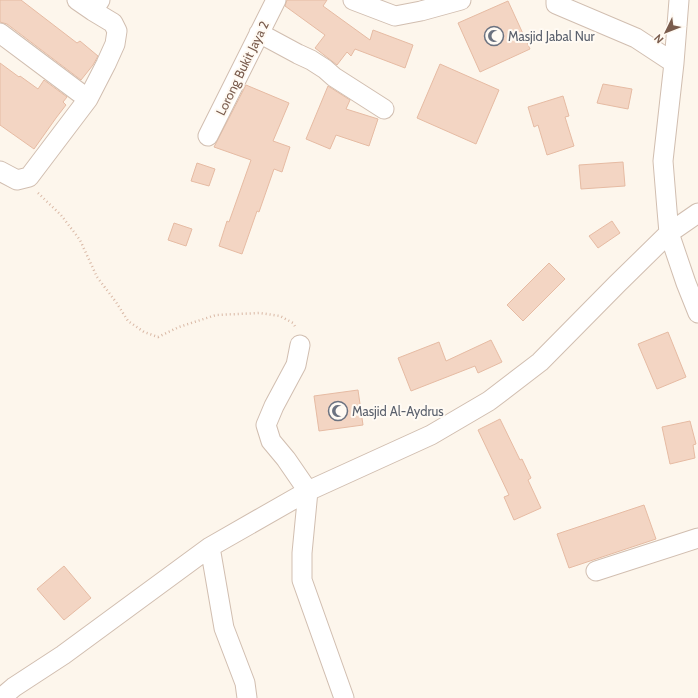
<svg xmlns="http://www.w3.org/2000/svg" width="698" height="698" font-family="Cabin,sans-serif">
  <rect width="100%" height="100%" fill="#fdf6ec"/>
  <path fill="#f3d5c3" stroke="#e6bba3" d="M0 0H21L77 43 80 41 98 56 93 65 81 80 7 24 0 22Z
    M287 0H327L323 6 370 40 373 30 413 45 405 68 355 49 351 56 347 52 337 65 315 48 325 35 285 6Z
    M508 1 530 49 480 72 458 23Z
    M0 63 19 77 20 76 38 89 44 80 67 97 63 102 66 105 56 118 34 149 0 125Z
    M440 64 499 90 476 144 417 118Z
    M603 84 632 89 628 109 597 103Z
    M246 85 289 103 273 141 290 147 282 172 274 169 259 212 257 211 242 254 219 246 227 221 229 222 251 160 214 147Z
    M328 86 350 100 346 109 378 119 369 146 336 135 330 149 306 139Z
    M563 96 569 116 565 117 574 146 547 155 538 125 534 127 528 107Z
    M623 162 625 186 581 189 579 165Z
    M197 163 215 169 209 186 191 181Z
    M612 221 620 233 598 248 589 236Z
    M174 223 192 229 186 246 168 240Z
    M549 263 565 279 523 321 507 305Z
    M668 332 686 377 657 389 638 344Z
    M491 340 502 362 478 373 475 366 411 391 398 358 439 342 446 361Z
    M358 390 363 425 319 431 314 396Z
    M500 419 520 460 522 459 531 478 528 480 541 508 514 520 504 497 509 495 478 430Z
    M690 421 696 444 693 445 695 458 670 464 662 427Z
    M644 505 656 539 569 568 557 534Z
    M64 566 91 598 64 620 37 589Z"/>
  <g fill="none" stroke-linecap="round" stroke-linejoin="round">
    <defs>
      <path id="minor" d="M77 0 93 11 100 0
        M353 0 395 16 421 11 461 0
        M556 0V4L636 38 674 63
        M679 0 674 63 663 161 667 210 669 233 686 283 698 313
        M0 33 88 99
        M259 33 298 54 311 60 325 69 334 77 384 109
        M208 136 276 0
        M0 171 17 180 29 177 88 99 106 64 115 44 117 31 113 23 93 11
        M300 345 296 365 274 406 266 425 271 441 286 459 308 491 302 553V580L344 698
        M210 547 224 628 245 683 247 698
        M596 571 698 538
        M1 698 14 687 63 655 210 547 308 491 431 435 489 401 540 362 617 284 669 233 698 213"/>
    </defs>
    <use href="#minor" stroke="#d1beb0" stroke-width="21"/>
    <path stroke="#d9b8a5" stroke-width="2.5" stroke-dasharray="1 3" stroke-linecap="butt" d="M38 193 61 215 80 240 97 277 116 302 128 321 144 332 158 337 179 327 216 315 260 313 280 316 293 323 296 328"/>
    <use href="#minor" stroke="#fff" stroke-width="19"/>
  </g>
  <defs>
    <symbol id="mosque-ring" viewBox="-11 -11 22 22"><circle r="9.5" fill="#fffaf3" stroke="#6b7280" stroke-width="1.5"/><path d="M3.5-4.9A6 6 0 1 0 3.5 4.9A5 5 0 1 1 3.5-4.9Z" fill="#6b7280"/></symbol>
  </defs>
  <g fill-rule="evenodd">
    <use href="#mosque-ring" x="483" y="25" width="22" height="22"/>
    <use href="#mosque-ring" x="327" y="400" width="22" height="22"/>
  </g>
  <g text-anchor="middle" stroke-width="4" stroke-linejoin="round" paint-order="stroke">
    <g font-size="13" fill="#5b616d" stroke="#fffaf3" text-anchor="start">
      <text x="508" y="41">Masjid Jabal Nur</text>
      <text x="352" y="416">Masjid Al-Aydrus</text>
    </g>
    <g font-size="13" fill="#7a5c4d" stroke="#fffaf3">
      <text transform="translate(242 68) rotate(-64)" y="5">Lorong Bukit Jaya 2</text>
    </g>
  </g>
  <g transform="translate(666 32) rotate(227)" stroke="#fffaf3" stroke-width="3" paint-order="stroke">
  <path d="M0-3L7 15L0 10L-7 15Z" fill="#7a5c4d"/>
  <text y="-6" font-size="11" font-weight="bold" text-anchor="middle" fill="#7a5c4d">N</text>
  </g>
</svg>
